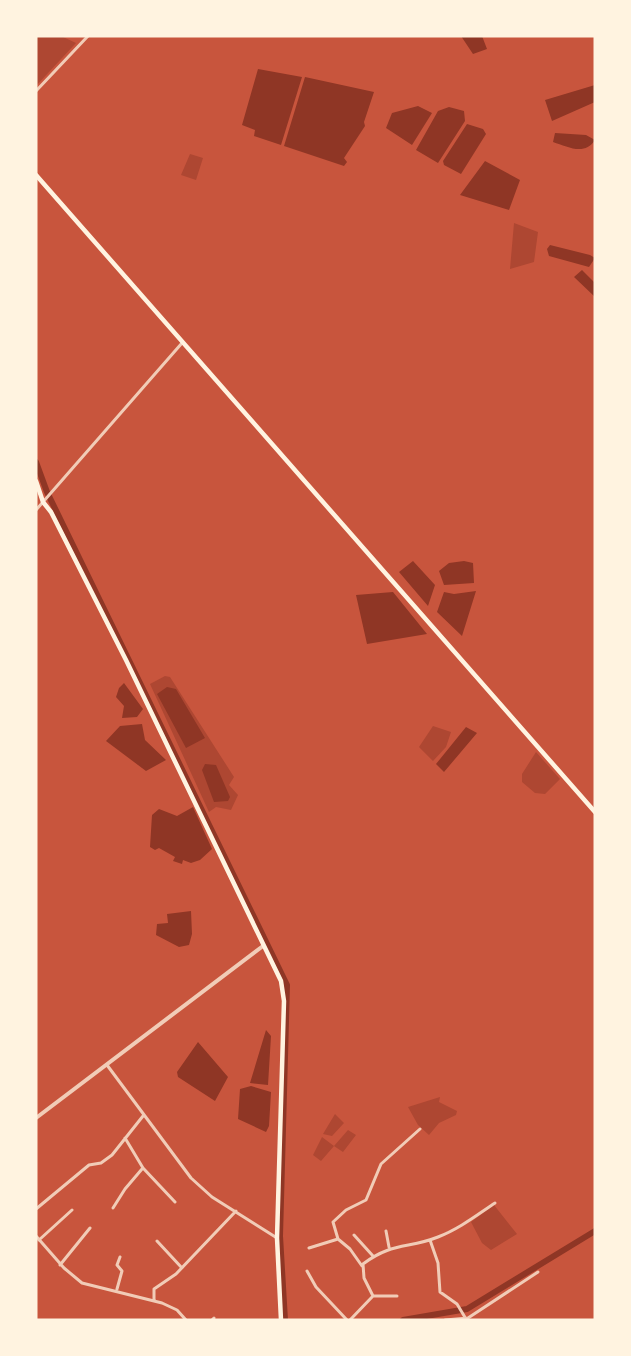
<svg xmlns="http://www.w3.org/2000/svg" width="631" height="1356" font-family="'Archivo Narrow',sans-serif">
  <rect width="100%" height="100%" fill="#c8553d"/>
  <path fill="#ae4732" d="M36 36H61L76 43 36 86Z
    M190 154 203 158 196 180 181 175Z
    M514 223 538 232 534 262 510 269Z
    M165 676 170 677 234 777 229 785 238 795 231 810 216 807 209 812 150 684Z
    M433 726 451 732 446 747 433 761 419 747Z
    M536 752 560 779 545 794 535 793 522 782V774Z
    M440 1097 439 1102 457 1111 456 1115 439 1123 429 1135 418 1125 408 1107Z
    M335 1114 344 1123 332 1136 323 1134Z
    M348 1130 356 1135 343 1152 334 1146 321 1161 313 1155 322 1137 334 1146Z
    M494 1205 517 1234 491 1250 482 1243 471 1222Z"/>
  <path fill="#8f3625" d="M461 36H482L487 49 473 54Z
    M258 69 302 77 281 145 254 136 255 130 242 125Z
    M305 77 374 92 364 122 365 126 344 158 347 162 344 166 284 146Z
    M595 85V102L552 121 545 100Z
    M418 106 432 113 412 145 386 128 392 113Z
    M449 107 464 111 465 121 438 163 416 150 438 111Z
    M467 124 483 129 486 134 461 174 444 165 443 161Z
    M555 133 586 135 595 140C585 156 568 147 553 142Z
    M485 161 520 180 509 210 460 195Z
    M550 245 590 255 595 258 589 267 549 256 547 249Z
    M582 270 595 283V297L574 277Z
    M413 561 435 585 428 606 399 572Z
    M464 561 473 563 474 583 444 585 439 571 449 563Z
    M476 591 462 636 437 612 444 592 454 594Z
    M393 592 427 634 367 644 356 595Z
    M124 683 143 709 137 717 122 718 124 706 116 697 119 688Z
    M167 687 176 689 205 738 186 748 157 694Z
    M142 724 145 740 166 760 146 771 106 741 120 726Z
    M466 727 477 733 444 772 436 764Z
    M205 764 216 765 230 797 228 801 214 802 202 770Z
    M193 807 212 849 200 860 191 863 183 860 182 864 173 861 175 857 159 848 155 850 150 847 152 815 159 809 177 816Z
    M191 911 192 934 189 945 179 947 156 935 157 924 168 923 167 914Z
    M266 1030 271 1036 268 1085 250 1083Z
    M198 1042 228 1077 215 1101 178 1077 177 1072Z
    M251 1086 271 1092 269 1126 266 1132 238 1119 240 1089Z"/>
  <g fill="none" stroke-linecap="round" stroke-linejoin="round">
    <path stroke="#8f3625" stroke-width="6" d="M36 462 47 492 287 985 280 1236 285 1320
      M403 1320 467 1309 595 1231"/>
    <path stroke="#f1ccb7" stroke-width="3" d="M36 91 88 36
      M36 510 182 343
      M107 1065 191 1178 212 1197 277 1238
      M125 1138 143 1168 175 1202
      M113 1208 125 1189 142 1169
      M36 1209 89 1165 101 1163 112 1155 143 1116
      M386 1231 389 1247
      M354 1235 373 1256
      M36 1236 64 1268 82 1283 162 1303 177 1310 186 1320
      M338 1239 333 1222 346 1210 366 1200 381 1164 420 1129
      M39 1240 72 1210
      M430 1240 438 1263 440 1292 457 1304 466 1319
      M157 1241 182 1268
      M309 1248 338 1239 350 1249 362 1266
      M60 1265 90 1228
      M307 1271 316 1287 347 1320
      M117 1289 122 1271 117 1265 120 1257
      M373 1296H397
      M154 1301V1289L176 1274 236 1211
      M212 1320 214 1318
      M350 1320 373 1296 364 1278 363 1264C392 1242 408 1249 438 1237 459 1229 477 1215 495 1203
      M445 1320 468 1318 538 1272"/>
    <path stroke="#f1ccb7" stroke-width="4" d="M36 1118 263 946"/>
    <path stroke="#fff3e0" stroke-width="4.5" d="M36 175 595 812
      M36 481 43 502 51 512 126 660 281 981 284 1001 277 1238 281 1320"/>
  </g>
  <rect width="631" height="1356" fill="none" stroke="#fff3e0" stroke-width="75"/>
</svg>
